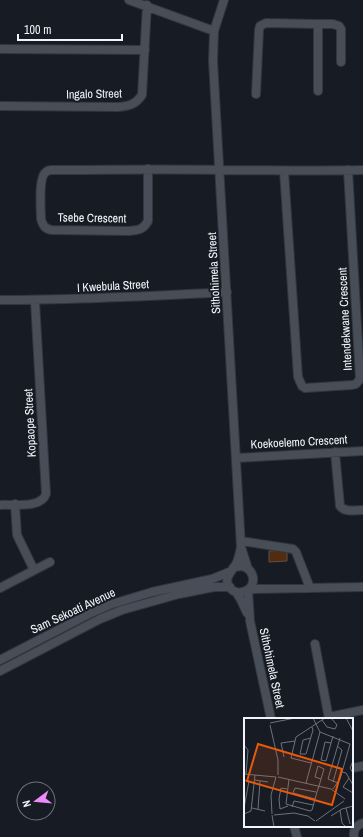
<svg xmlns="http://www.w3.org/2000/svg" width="363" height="837" font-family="'Archivo Narrow',sans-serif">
  <rect width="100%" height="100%" fill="#171c24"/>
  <path fill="#532b0e" stroke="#5b504a" d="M287 550V561L269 562V551Z"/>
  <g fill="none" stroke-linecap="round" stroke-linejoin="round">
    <defs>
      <path id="minor" d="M129 0 214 31
        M224 0 214 31 213 61 241 547C240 552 239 557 237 562 233 571 221 579 231 589 234 592 238 593 242 592 261 589 254 559 233 568
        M318 24H333L339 26 341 29V62
        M0 49 145 50
        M256 94 259 30 260 26 266 23 318 24V91
        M0 106 118 107C130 106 136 104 142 95L147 5
        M148 169V221C143 230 138 230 129 231L52 230C45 229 43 226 41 219 41 210 38 177 46 172 47 171 50 170 52 170 108 170 164 169 220 170 267 170 315 171 363 170
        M284 171 298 377 302 386 305 388 352 385 356 384 360 379 348 170
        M0 300C76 300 151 296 227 292
        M335 452 340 506C345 513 355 510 363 510
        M236 458 363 451
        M15 504 17 535 34 570
        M0 505C13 504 41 509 46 494L35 301
        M241 541 293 549 296 552 310 588
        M241 547 248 569
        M0 588 50 562
        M250 589 363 587
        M248 590 250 621 271 719
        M236 592 241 600 247 613
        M315 644 329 719
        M0 660 91 613 109 605 152 592 212 579 229 572
        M0 671 100 619 122 610 179 594 214 587H230
        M329 717 363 710
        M352 768 363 766
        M294 826 297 837
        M354 837C353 830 356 825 363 823"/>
    </defs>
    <use href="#minor" stroke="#33363c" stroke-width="10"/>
    <use href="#minor" stroke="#484e58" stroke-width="8"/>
  </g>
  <g text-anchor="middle" stroke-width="4" stroke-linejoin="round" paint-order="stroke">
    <g font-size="12" fill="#f1f4fa" stroke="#171c24">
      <text transform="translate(94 94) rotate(-1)" y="4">Ingalo Street</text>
      <text transform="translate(92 218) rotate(1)" y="4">Tsebe Crescent</text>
      <text transform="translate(214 273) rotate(-93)" y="4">Sithohimela Street</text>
      <text transform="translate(113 286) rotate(-3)" y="4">I Kwebula Street</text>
      <text transform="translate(345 319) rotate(-93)" y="4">Intendekwane Crescent</text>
      <text transform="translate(30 423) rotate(-93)" y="4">Kopaope Street</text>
      <text transform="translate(299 442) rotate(-3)" y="4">Koekoelemo Crescent</text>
      <text transform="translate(73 611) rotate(-25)" y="4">Sam Sekoati Avenue</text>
      <text transform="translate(272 668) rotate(78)" y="4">Sithohimela Street</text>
    </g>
  </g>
  <g transform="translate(244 718)">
    <rect width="109" height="109" fill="#171c24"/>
    <path fill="none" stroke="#6e727a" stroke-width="1" d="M102 0 109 13M78 2 83 9 91 11 93 7 87 0M26 5 51 0M26 7 34 42V57M76 14 106 26 96 61 89 71M67 20 59 22 56 36H62L69 12 68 9M87 25 81 24 77 42 82 43 89 18M0 27 4 32 2 56M40 39 37 25 51 23M109 43 106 50 109 55M67 45 47 40 52 19 81 0M98 54 102 55 109 67M0 56 32 59M34 59 87 71 101 81M105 60 99 69 109 75M45 61 42 86 66 93 68 92 73 74 75 68 77 61 80 51 74 48 71 59 77 61M0 62 5 63 0 90M11 62 24 64M89 64 98 32 93 28M62 65 76 14 69 0M94 65 84 61 96 20M43 71 37 70 35 81 36 91 44 88M71 81 49 75 51 70 72 74M48 89 50 83 69 87M8 90 21 93M102 90 106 106M14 91 16 63M96 92 98 105 102 109M0 96 7 93 11 57M28 96 27 77 32 59M28 97 30 109M30 97 50 95 64 98 71 103M87 98 98 91 109 88M72 103 100 83"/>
    <path fill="#e8590c" fill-opacity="0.15" stroke="#e8590c" stroke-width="2" d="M14 26 98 51 88 87 3 63Z"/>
    <rect width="109" height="109" fill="none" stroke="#f1f4fa" stroke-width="2"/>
  </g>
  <g transform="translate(36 801) rotate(254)"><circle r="19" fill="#171c24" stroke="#6e727a"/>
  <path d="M0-3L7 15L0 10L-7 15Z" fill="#ed8cf9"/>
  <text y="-6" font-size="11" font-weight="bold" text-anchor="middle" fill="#f1f4fa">N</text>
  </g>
  <path d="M18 34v6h104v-6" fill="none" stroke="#f1f4fa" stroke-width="2"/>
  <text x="24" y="34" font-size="12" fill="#f1f4fa" stroke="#171c24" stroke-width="3" paint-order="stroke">100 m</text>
</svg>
